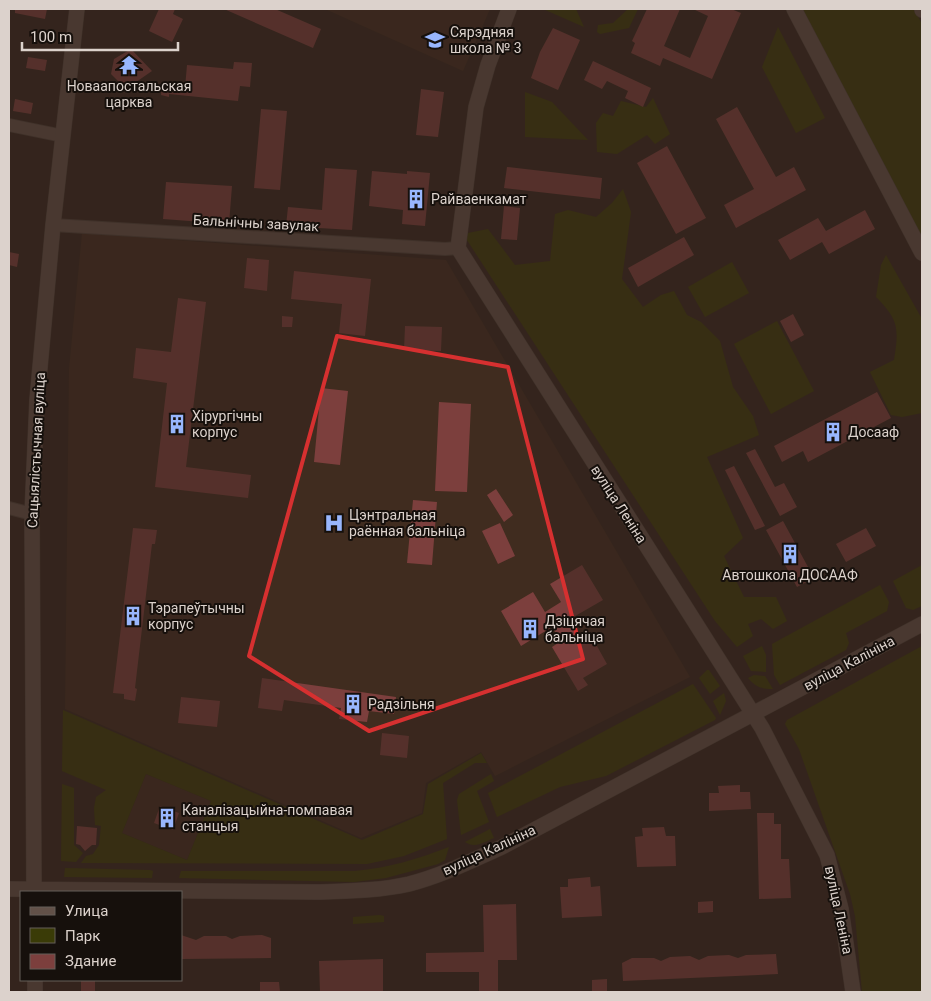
<svg xmlns="http://www.w3.org/2000/svg" width="931" height="1001" font-family="Roboto,sans-serif">
  <rect width="100%" height="100%" fill="#34251d"/>
  <path fill="#402c1f" d="M325 9H490L463 71Z
    M82 233 446 260 690 677 495 776 481 752 426 783 422 813 361 838 65 709 69 369Z
    M146 774 211 801 187 860 122 833Z"/>
  <path fill="#3a3b07" fill-rule="evenodd" d="M543 9H576L584 27Z
    M628 9H638L629 28 600 34 597 32 598 25 613 23Z
    M798 9H914L922 24V243Z
    M778 27 825 118 796 133 762 67Z
    M525 92 552 102 588 140 525 137Z
    M653 98 670 134 655 144 647 135 617 154 597 152 596 123 603 113 613 116 621 101 646 107Z
    M623 189 631 212 622 279 643 307 661 295 674 291 687 315 701 322 720 341 733 387 753 416 759 435 707 457 743 538 724 556 744 597H776L787 621 773 629 761 619 748 624 753 636 737 647 715 621 463 234 488 229 515 265 550 261 555 214 568 210 596 217 612 203Z
    M886 255 922 319V413L902 417 891 415 870 372 894 360C899 329 899 320 876 297L881 265Z
    M732 262 749 293 705 317 688 287Z
    M777 321 814 391 771 414 734 344Z
    M922 565V606L913 610 906 608 893 581Z
    M880 585 889 602 887 611 846 633 849 643 846 650 780 685 774 675 772 644Z
    M762 646 766 655V672L751 671 743 656Z
    M922 646V992H862L855 916 850 894 799 749 785 724 787 720Z
    M707 670H709L720 686 710 694 699 678Z
    M754 675 765 676 773 689C761 689 756 687 748 678Z
    M693 684 716 718 715 720 606 776 560 787 497 817 488 793Z
    M724 693 726 701 720 715 713 701Z
    M63 710 362 840 423 814 428 784 481 753 487 763H475L443 783 447 839 404 856 367 864 81 863 86 856 93 854 99 845 101 826 95 825 94 808 96 797 106 790 62 771ZM146 774 211 801 187 860 122 833Z
    M491 774 494 781 477 791 489 822 461 835 457 800 459 794Z
    M62 784 74 788V845L83 853 76 862 61 861Z
    M490 829 494 838C484 842 475 849 465 842Z
    M449 847 445 860 438 864 386 878 354 882 179 878 181 871H355C388 868 418 859 449 847Z
    M65 868 150 870 153 871 152 878 64 877Z
    M380 915 384 916V922L353 924V917Z"/>
  <path fill="#7c3f3d" d="M15 9H47L45 19 15 13Z
    M159 9H175L173 14 183 19 172 42 149 31Z
    M224 9H275L321 29 313 48Z
    M647 9H680L664 46 690 58 708 16 693 9H731L741 13 712 79 663 58 660 66 631 53 635 43 632 41Z
    M553 28 580 40 558 90 531 78 540 52Z
    M131 49 152 71 126 89 111 74 114 59Z
    M28 57 47 60 45 71 26 68Z
    M593 61 651 88 643 107 625 98 628 91 607 81 602 89 584 80Z
    M234 62 252 63 250 87 240 86 238 101 169 94V97L161 95 162 85 185 88 187 65 233 69Z
    M421 89 444 92 438 137 416 135Z
    M15 99 33 103 31 114 13 111Z
    M737 107 776 177 794 167 806 190 736 228 724 205 754 189 716 119Z
    M261 109 287 111 280 190 254 188Z
    M667 146 706 218 676 234 637 163Z
    M507 167 602 178 600 199 504 188Z
    M325 168 357 170 352 230 286 226 288 207 322 210Z
    M372 171 407 174V171L430 173 425 226 402 224 403 210 369 206Z
    M166 182 232 186 229 224 163 219Z
    M504 206 520 208 517 240 501 239Z
    M865 210 875 229 829 254 822 242 790 260 778 240 818 218 826 231Z
    M684 237 694 255 638 287 628 268Z
    M9 252 19 254 17 267 9 265Z
    M247 258 269 260 267 291 244 288Z
    M294 271 371 279 365 336 339 333 342 304 291 299Z
    M178 298 206 302 186 467 251 475 248 498 155 487 167 383 133 378 136 348 171 352Z
    M793 314 804 335 791 342 780 321Z
    M282 316 293 317 292 327H282Z
    M405 326 442 327 441 351 404 350Z
    M321 388 348 391 340 465 314 462Z
    M877 392 891 418 808 462 803 451 782 462 774 446Z
    M439 402 471 404 467 492 435 491Z
    M755 449 775 487 784 483 797 507 780 516 746 453Z
    M734 466 765 526 755 530 725 470Z
    M496 489 513 515 504 522 487 495Z
    M413 500 437 502 432 565 407 563Z
    M783 521 814 578 797 587 766 530Z
    M500 523 515 556 498 564 482 531Z
    M133 528 157 530 155 544H152L135 688 137 689 135 701 124 699V694L113 693Z
    M866 528 876 546 846 562 836 544Z
    M582 565 603 600 570 619 580 635 588 630 607 664 583 678 588 685 578 691 552 647 561 641 552 627 521 646 501 611 533 592 545 612 561 602 550 584Z
    M262 678 396 697 394 714 369 711 367 722 339 719 341 708 284 700 282 711 258 708Z
    M181 697 220 701 217 727 178 723Z
    M382 733 409 736 407 758 380 755Z
    M740 785V792H750L751 809 709 811V793H719L718 786Z
    M160 806 179 813 173 830 154 823Z
    M757 813H774V824H781V859H789L791 898 759 899Z
    M77 826 97 828 96 845H92L85 851 80 845 76 844Z
    M664 827 666 836H675L676 866 637 867 635 837 643 836 642 828Z
    M590 877 591 887 600 886 602 916 562 918 560 887H568V879Z
    M713 901V912L698 913V902Z
    M516 904 517 960H498V992H479V972H426V953L484 952 483 905Z
    M181 935 196 940 204 936H226L232 939 240 936 262 935 271 938V958L181 959Z
    M776 954 778 974 623 981 622 963 632 958H654L661 961 670 957 690 956 699 960 708 956 729 955 738 958 746 955Z
    M383 959V992H320L319 961Z
    M607 979V992H592V980Z
    M81 980H95V992H81Z
    M260 982H279L280 992H260Z"/>
  <g fill="none" stroke-linecap="round" stroke-linejoin="round">
    <defs>
      <path id="street" d="M9 125 63 136
        M53 225 445 249 458 248
        M9 508 32 514"/>
      <path id="secondary" d="M509 9 488 65 476 107 458 248 762 728 827 855 841 909 853 992
        M794 9 922 253
        M922 9V10
        M9 889 316 892C347 891 378 891 409 884 441 876 473 860 502 847L922 624
        M34 892 32 514 37 400 53 225 77 9
        M35 980V992"/>
    </defs>
    <use href="#street" stroke="#4d4139" stroke-width="14"/>
    <use href="#secondary" stroke="#4d4139" stroke-width="16"/>
    <use href="#street" stroke="#625148" stroke-width="12"/>
    <use href="#secondary" stroke="#625148" stroke-width="15"/>
  </g>
  <path d="M0 0H931V1001H0ZM337 336 508 367 583 659 369 731 249 656Z" fill="#34251d" fill-opacity=".55" fill-rule="evenodd"/>
  <path fill="none" stroke="#d63030" stroke-width="4" stroke-linejoin="round" d="M337 336 508 367 583 659 369 731 249 656Z"/>
  <defs>
    <symbol id="school-bare" viewBox="-9 -9 18 18"><path d="M0-5L7-2L0 1L-7-2ZM-4 1L0 2.5L4 1V4Q0 6-4 4Z" fill="#98b6fd" stroke="#16100c" stroke-width="2.5" paint-order="stroke"/></symbol>
    <symbol id="temple-bare" viewBox="-9 -9 18 18"><path d="M0-6L5-2H3V0L6.5 2.5H4V6H1.5V3h-3V6H-4V2.5H-6.5L-3 0V-2H-5Z" fill="#98b6fd" stroke="#16100c" stroke-width="2.5" paint-order="stroke"/></symbol>
    <symbol id="building-bare" viewBox="-9 -9 18 18"><path d="M-4-6H4V6H1V3H-1V6H-4ZM-2.5-4.3h1.7v1.8h-1.7ZM.8-4.3h1.7v1.8H.8ZM-2.5-1h1.7V.8h-1.7ZM.8-1h1.7V.8H.8Z" fill="#98b6fd" stroke="#16100c" stroke-width="2.5" paint-order="stroke"/></symbol>
    <symbol id="hospital-bare" viewBox="-9 -9 18 18"><path d="M-5-5h3v3.5h4V-5h3V5h-3V1.5h-4V5h-3Z" fill="#98b6fd" stroke="#16100c" stroke-width="2.5" paint-order="stroke"/></symbol>
  </defs>
  <g fill-rule="evenodd">
    <use href="#school-bare" x="421" y="26" width="28" height="28"/>
    <use href="#temple-bare" x="115" y="51" width="28" height="28"/>
    <use href="#building-bare" x="402" y="185" width="28" height="28"/>
    <use href="#building-bare" x="163" y="410" width="28" height="28"/>
    <use href="#building-bare" x="819" y="418" width="28" height="28"/>
    <use href="#hospital-bare" x="320" y="509" width="28" height="28"/>
    <use href="#building-bare" x="776" y="540" width="28" height="28"/>
    <use href="#building-bare" x="119" y="602" width="28" height="28"/>
    <use href="#building-bare" x="516" y="615" width="28" height="28"/>
    <use href="#building-bare" x="339" y="690" width="28" height="28"/>
    <use href="#building-bare" x="153" y="804" width="28" height="28"/>
  </g>
  <g text-anchor="middle" stroke-width="4" stroke-linejoin="round" paint-order="stroke">
    <g font-size="14" fill="#dcd2cc" stroke="#16100c" text-anchor="start">
      <text x="450" y="37">Сярэдняя<tspan x="450" dy="16">школа № 3</tspan></text>
      <text x="129" y="91" text-anchor="middle">Новаапостальская<tspan x="129" dy="16">царква</tspan></text>
      <text x="431" y="204">Райваенкамат</text>
      <text x="192" y="421">Хірургічны<tspan x="192" dy="16">корпус</tspan></text>
      <text x="848" y="437">Досааф</text>
      <text x="349" y="520">Цэнтральная<tspan x="349" dy="16">раённая бальніца</tspan></text>
      <text x="790" y="580" text-anchor="middle">Автошкола ДОСААФ</text>
      <text x="148" y="613">Тэрапеўтычны<tspan x="148" dy="16">корпус</tspan></text>
      <text x="545" y="626">Дзіцячая<tspan x="545" dy="16">бальніца</tspan></text>
      <text x="368" y="709">Радзільня</text>
      <text x="182" y="815">Каналізацыйна-помпавая<tspan x="182" dy="16">станцыя</tspan></text>
    </g>
    <g font-size="14" fill="#dcd2cc" stroke="#16100c">
      <text transform="translate(256 223) rotate(3)" y="5">Бальнічны завулак</text>
      <text transform="translate(36 450) rotate(-87)" y="5">Сацыялістычная вуліца</text>
      <text transform="translate(619 504) rotate(57)" y="5">вуліца Леніна</text>
      <text transform="translate(849 663) rotate(-28)" y="5">вуліца Калініна</text>
      <text transform="translate(489 850) rotate(-25)" y="5">вуліца Калініна</text>
      <text transform="translate(839 910) rotate(78)" y="5">вуліца Леніна</text>
    </g>
  </g>
  <rect width="931" height="1001" fill="none" stroke="#dcd2cc" stroke-width="20"/>
  <rect x="20" y="891" width="162" height="90" fill="#16100c" stroke="#655e59"/>
  <rect x="30" y="907" width="25" height="8" fill="#625148" stroke="#655e59"/>
  <text x="65" y="916" font-size="15" fill="#dcd2cc">Улица</text>
  <rect x="30" y="928" width="25" height="15" fill="#3a3b07" stroke="#655e59"/>
  <text x="65" y="941" font-size="15" fill="#dcd2cc">Парк</text>
  <rect x="30" y="954" width="25" height="15" fill="#7c3f3d" stroke="#655e59"/>
  <text x="65" y="966" font-size="15" fill="#dcd2cc">Здание</text>
  <path d="M22 42v8h156v-8" fill="none" stroke="#dcd2cc" stroke-width="2.5"/>
  <text x="30" y="42" font-size="15" fill="#dcd2cc" stroke="#16100c" stroke-width="4" paint-order="stroke">100 m</text>
</svg>
